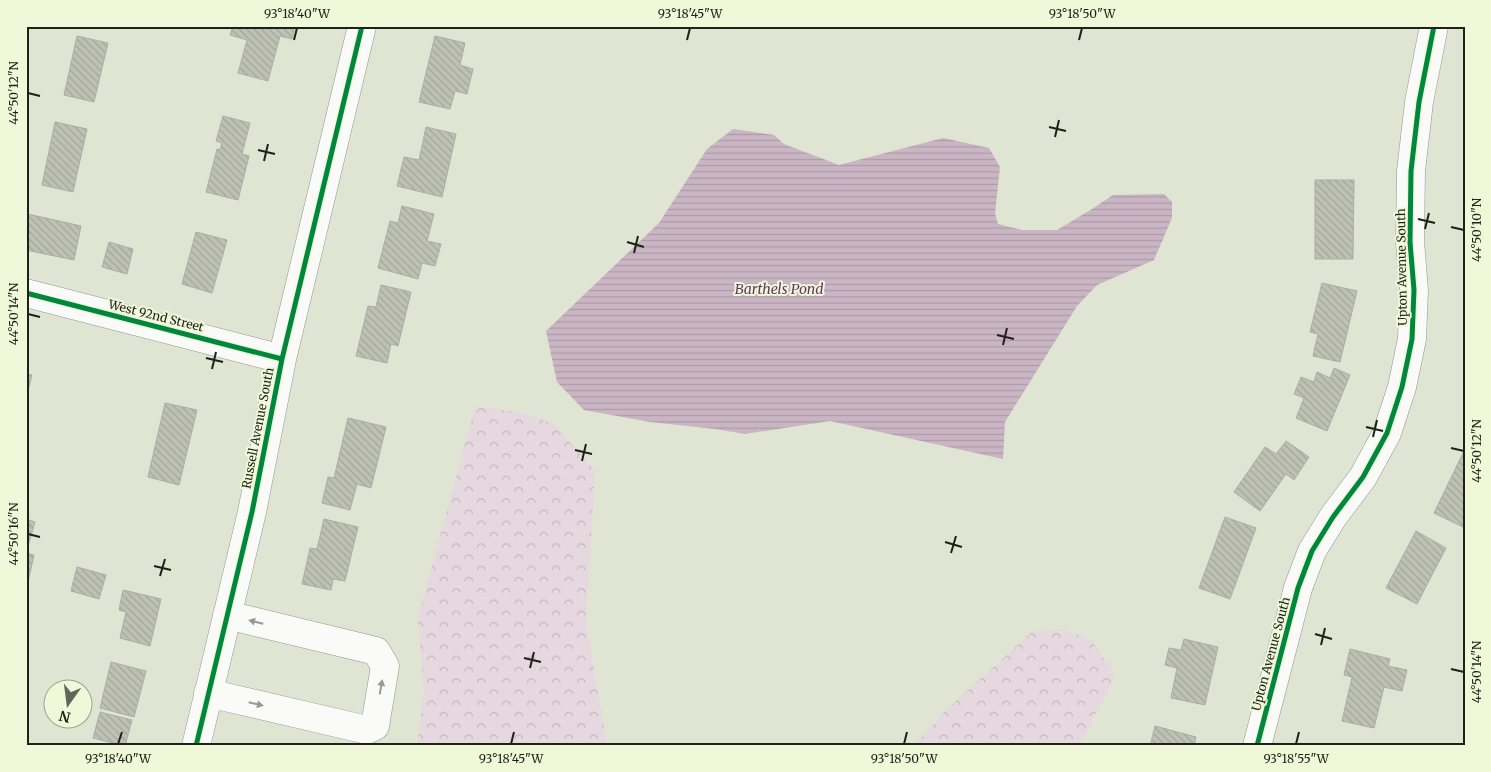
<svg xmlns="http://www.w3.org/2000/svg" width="1491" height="772" font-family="Merriweather,serif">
  <defs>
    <pattern id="forest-crowns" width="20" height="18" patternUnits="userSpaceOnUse" patternTransform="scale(1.25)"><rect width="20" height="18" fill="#e5d8de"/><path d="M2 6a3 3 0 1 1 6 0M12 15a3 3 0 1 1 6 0" fill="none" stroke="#c4b9be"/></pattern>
    <pattern id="water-rules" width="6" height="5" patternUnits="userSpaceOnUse" patternTransform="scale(1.25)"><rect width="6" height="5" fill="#cab5c4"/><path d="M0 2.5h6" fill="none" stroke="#ad9ba8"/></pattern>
    <pattern id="building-back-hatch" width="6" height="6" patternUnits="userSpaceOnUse" patternTransform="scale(1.25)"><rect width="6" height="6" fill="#bec1b4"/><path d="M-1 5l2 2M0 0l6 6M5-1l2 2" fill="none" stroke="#a3a69a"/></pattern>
  </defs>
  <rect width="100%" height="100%" fill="#e0e4d3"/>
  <path fill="url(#forest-crowns)" d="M475 407 526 413 555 425 595 471 586 622 607 746H417L424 693 418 618Z
    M1063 629 1092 641 1115 675 1079 746H914L944 712 1032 632Z"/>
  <path fill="url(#water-rules)" d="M733 129 774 135 784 144 839 165 943 138 989 148 1000 167 995 213 998 224 1022 230H1057L1092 209 1113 195 1164 194 1172 202V218L1154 260 1097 285 1077 306 1005 422 1003 459 830 421 745 434 715 429 650 422 584 410 557 382 546 331 659 223 707 149Z"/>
  <path fill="url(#building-back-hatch)" stroke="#abaea1" d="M233 26H295L292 39 280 36 268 81 238 73 247 40 230 35Z
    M77 36 108 43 94 102 64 95Z
    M435 36 465 43 460 65 473 69 467 94 455 91 450 109 419 102Z
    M223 116 250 123 242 154 249 156 238 200 206 192 217 149 220 150 222 143 216 141Z
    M55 122 87 129 73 192 42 185Z
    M426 127 456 134 442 197 397 186 404 157 419 160Z
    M1315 180H1354L1353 259H1315Z
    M402 206 434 214 427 241 441 244 435 266 422 263 418 279 378 268 390 221 398 223Z
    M28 214 81 226 74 260 26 250V225Z
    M196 232 227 240 212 293 182 284Z
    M109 242 133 249 127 274 102 267Z
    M1322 283 1357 291 1340 362 1313 356 1318 334 1310 332Z
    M381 285 411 292 398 346 391 344 387 363 356 356 368 306 376 307Z
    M1334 368 1350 375 1327 431 1296 418 1304 398 1294 394 1301 377 1314 382 1317 372 1330 378Z
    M26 374 32 375 26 398Z
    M165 403 197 410 179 485 148 477Z
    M348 418 386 427 371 488 357 484 350 510 322 503 328 477 334 478Z
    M1286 441 1309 457 1294 480 1286 474 1260 511 1234 492 1265 447 1276 454Z
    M1465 449V522L1463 527 1434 513Z
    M1225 517 1256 528 1230 599 1199 588Z
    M26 519 35 522 28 546H26Z
    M324 519 358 527 345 581 333 579 331 590 302 584 310 548 317 549Z
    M1416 531 1446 548 1417 604 1386 588Z
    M26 553 34 555 28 582H26Z
    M77 567 106 575 99 599 71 591Z
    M123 590 161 599 150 646 120 638 126 612 119 610Z
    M1184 639 1218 647 1205 705 1171 698 1177 668 1165 665 1169 648 1181 650Z
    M1350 649 1390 659 1388 666 1407 670 1402 691 1384 687 1374 728 1342 721 1352 677 1344 675Z
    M111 662 146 671 134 717 100 708Z
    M100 712 132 720 125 746 93 738Z
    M1155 726 1196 737 1194 746H1150Z"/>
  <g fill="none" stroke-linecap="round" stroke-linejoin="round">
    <defs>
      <path id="minor" d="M26 293 282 359
        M208 693 367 730 375 726 385 666 376 651 227 615
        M196 746 252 512 282 359 362 26
        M1257 746 1298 588 1312 551 1333 517 1363 477 1387 433 1402 387 1412 339 1414 290 1410 242 1411 171 1419 102 1434 26"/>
    </defs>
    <use href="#minor" stroke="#94978a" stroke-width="29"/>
    <use href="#minor" stroke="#fafbf8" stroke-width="28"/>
    <defs>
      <path id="cycleway" d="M26 293 282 359
        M196 746 252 512 282 359 362 26
        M1257 746 1298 588 1312 551 1333 517 1363 477 1387 433 1402 387 1412 339 1414 290 1410 242 1411 171 1419 102 1434 26"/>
    </defs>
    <use href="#cycleway" stroke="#f0f8da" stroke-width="8"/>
    <use href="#cycleway" stroke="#00873e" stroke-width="5"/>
  </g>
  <defs><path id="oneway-solid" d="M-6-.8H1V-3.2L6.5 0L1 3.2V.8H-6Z" transform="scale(1.25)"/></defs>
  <g fill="#979993">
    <use href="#oneway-solid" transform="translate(256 622) rotate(-166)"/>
    <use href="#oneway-solid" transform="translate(381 687) rotate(-80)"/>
    <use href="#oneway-solid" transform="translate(256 704) rotate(13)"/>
  </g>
  <path fill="none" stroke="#1f2117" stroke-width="2" d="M294 40 297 28M687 40 690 28M1079 40 1082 28M28 93 40 96M1049 127 1066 131M1055 137 1059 120M258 150 275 154M264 161 268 144M1418 219 1435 223M1451 227 1464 230M1425 229 1429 213M627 242 644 247M634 253 638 236M28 314 40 317M997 335 1014 339M1003 345 1007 328M206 358 223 362M212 369 216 352M1366 427 1383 431M1373 437 1377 420M1451 448 1464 451M575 450 592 454M582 461 586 444M28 534 40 537M945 542 962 547M951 553 956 536M154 566 171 570M160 576 165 559M1315 634 1332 639M1321 645 1325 628M524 658 541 662M530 668 534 652M1451 669 1464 672M118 744 122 732M511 744 514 732M904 744 907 732M1296 744 1299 732"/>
  <g text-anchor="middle" stroke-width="4" stroke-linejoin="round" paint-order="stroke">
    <g font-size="12" fill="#1f2117" stroke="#f0f8da">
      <text transform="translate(1402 267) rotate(-91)" y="4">Upton Avenue South</text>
      <text transform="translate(156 316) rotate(14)" y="4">West 92nd Street</text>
      <text transform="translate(258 428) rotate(-79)" y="4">Russell Avenue South</text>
      <text transform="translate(1271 654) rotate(-75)" y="4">Upton Avenue South</text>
    </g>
    <g font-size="14" font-style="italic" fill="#633961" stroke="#f0f8da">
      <text x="779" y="294">Barthels Pond</text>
    </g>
  </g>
  <rect width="1491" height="772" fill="none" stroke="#f0f8da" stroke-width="55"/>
  <g transform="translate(68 704) rotate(194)"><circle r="24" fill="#f0f8da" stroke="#9ca28c"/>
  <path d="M0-4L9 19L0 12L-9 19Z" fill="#636559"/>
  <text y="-8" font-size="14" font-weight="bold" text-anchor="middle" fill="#1f2117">N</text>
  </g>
  <rect x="28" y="28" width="1436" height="716" fill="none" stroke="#1f2117" stroke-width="2"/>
  <g font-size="12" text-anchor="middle" fill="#1f2117">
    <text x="297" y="18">93°18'40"W</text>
    <text x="690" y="18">93°18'45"W</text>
    <text x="1082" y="18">93°18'50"W</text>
    <text transform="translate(14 93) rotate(-90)" y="4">44°50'12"N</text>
    <text transform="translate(1477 230) rotate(-90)" y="4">44°50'10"N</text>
    <text transform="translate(14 314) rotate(-90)" y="4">44°50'14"N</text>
    <text transform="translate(1477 451) rotate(-90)" y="4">44°50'12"N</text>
    <text transform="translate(14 534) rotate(-90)" y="4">44°50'16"N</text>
    <text transform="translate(1477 672) rotate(-90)" y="4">44°50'14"N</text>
    <text x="118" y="763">93°18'40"W</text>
    <text x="511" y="763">93°18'45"W</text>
    <text x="904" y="763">93°18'50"W</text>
    <text x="1296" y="763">93°18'55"W</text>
  </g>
</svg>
